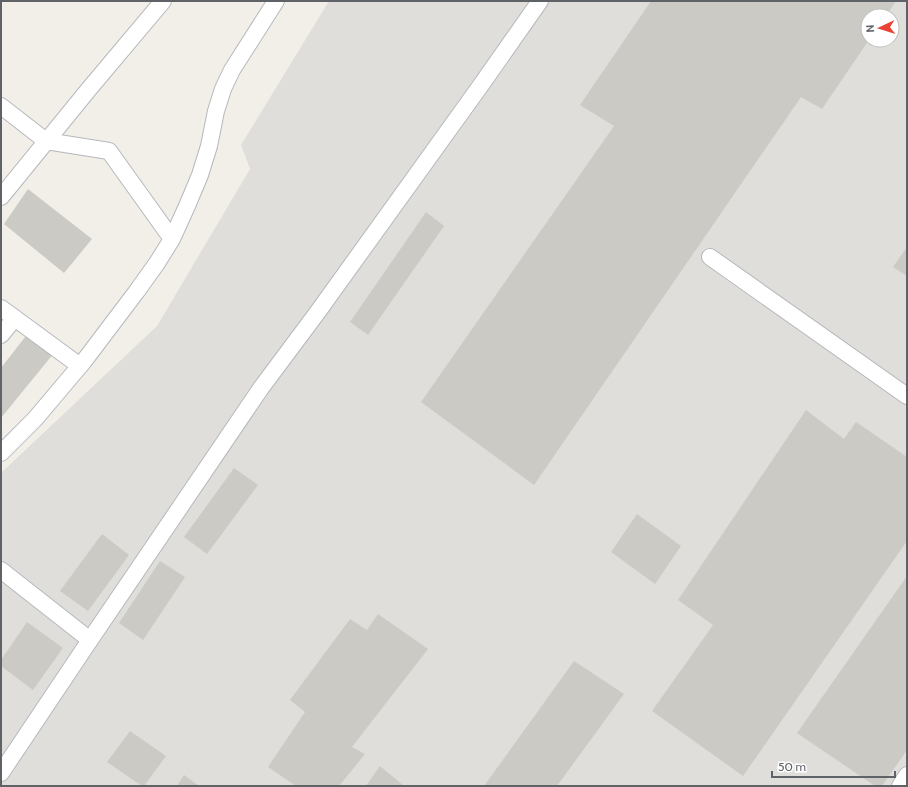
<svg xmlns="http://www.w3.org/2000/svg" width="908" height="787" font-family="Cabin,sans-serif">
  <rect width="100%" height="100%" fill="#f1efe8"/>
  <path fill="#e0deda" fill-rule="evenodd" d="M329 1H907V786H1V473L157 326 250 169 241 145ZM868 16H892V40H868Z"/>
  <path fill="#cccac5" d="M651 1H896L886 16H868V40H869L822 109 801 97 534 485 421 402 614 126 580 105Z
    M28 189 92 239 64 273 4 224Z
    M426 212 444 226 368 335 350 322Z
    M907 247V276L893 267Z
    M29 332 54 353 1 418V368Z
    M806 410 844 439 856 422 907 457V541L743 776 652 711 713 625 678 600Z
    M234 468 258 485 207 554 184 537Z
    M637 514 681 546 655 584 611 552Z
    M102 534 129 555 88 611 60 591Z
    M160 561 185 577 143 640 119 623Z
    M907 576V750L882 786H875L797 733Z
    M378 614 428 649 352 747 365 754 339 786H296L268 767 305 712 290 700 350 619 367 630Z
    M27 622 63 648 33 690 1 666V660Z
    M574 661 624 694 557 786H484Z
    M130 731 166 756 144 786H142L107 762Z
    M380 766 404 786H366Z
    M184 775 199 786H177Z"/>
  <g fill="none" stroke-linecap="round" stroke-linejoin="round">
    <defs>
      <path id="minor" d="M1 106 46 141 109 151 172 239
        M1 197 89 89 163 1
        M710 257 907 396
        M1 308 80 366
        M1 335 15 318
        M1 453 35 419 84 361 137 291 157 263 172 239 187 206 200 175 209 146 216 111 223 89 232 70 276 1
        M1 570 90 640
        M1 773 90 640 261 388 317 313 481 85 540 1
        M900 786 907 775"/>
    </defs>
    <use href="#minor" stroke="#b5b8bc" stroke-width="18"/>
    <use href="#minor" stroke="#fff" stroke-width="16"/>
  </g>
  <rect width="908" height="787" fill="none" stroke="#5f6368" stroke-width="4"/>
  <g transform="translate(880 28) rotate(266)"><circle r="19" fill="#ffffff" stroke="#bfc1c3"/>
  <path d="M0-3L7 15L0 10L-7 15Z" fill="#ea4335"/>
  <text y="-6" font-size="11" font-weight="bold" text-anchor="middle" fill="#5f6368">N</text>
  </g>
  <path d="M772 771v6h123v-6" fill="none" stroke="#5f6368" stroke-width="2"/>
  <text x="778" y="771" font-size="12" fill="#5f6368" stroke="#ffffff" stroke-width="3" paint-order="stroke">50 m</text>
</svg>
